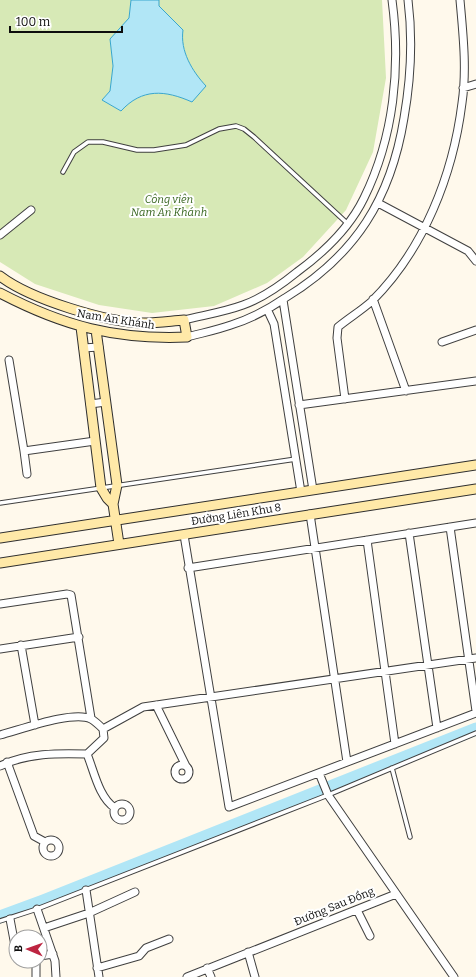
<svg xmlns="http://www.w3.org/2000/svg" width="476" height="977" font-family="Bitter,serif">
  <rect width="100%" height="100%" fill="#fff9ec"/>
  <path fill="#d7e9b6" d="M0 0H131L129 18 110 39 113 66 110 91 102 100 121 111C142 88 165 90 192 102L197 77 187 59 178 25 159 6V0H382L386 78 373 152 346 210 303 257 267 283 214 306 152 313 99 305 35 284 0 262Z"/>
  <path fill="#b1e6f6" stroke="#38a6cd" d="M131 0H159V6L183 30C180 51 192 71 206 86L192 102C165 90 142 88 121 111L102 100 110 91 113 66 110 39 129 18Z"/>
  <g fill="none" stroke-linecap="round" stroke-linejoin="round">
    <path stroke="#b1e6f6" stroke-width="13" d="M0 917 43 901 476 729"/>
    <defs>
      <path id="lane" d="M63 172 74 152 88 142H103L137 150H154L186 145 219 129 236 126 244 129 254 137 348 224
        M0 503 296 459
        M392 768 410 837
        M0 921 37 909 328 795 476 733"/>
      <path id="street" d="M463 88 476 84
        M378 203 468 251 476 261
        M0 235 31 210
        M373 299 406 391
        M283 300 313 490
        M267 309 274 324 301 492
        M184 320C204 315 224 312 243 305 263 298 281 285 297 272 323 253 350 227 364 198 394 137 401 67 392 0
        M187 337C202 333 217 330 231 325 250 319 269 309 285 298 356 255 391 198 404 118 411 78 413 40 408 0
        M442 342 476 330
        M83 348 99 347
        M9 360 24 451 95 441
        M345 399 337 338 338 327C349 318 362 310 372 301 424 249 453 175 462 103 467 69 463 34 460 0
        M90 404 106 402
        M299 405 476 381
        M24 451 27 474
        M310 514 347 762
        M450 527 476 711
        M409 533 437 728
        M184 535 229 807 476 713
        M367 540 395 744
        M188 568 476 523
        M0 604 67 594 71 595 91 718
        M21 645 35 725
        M0 649 79 637
        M156 705 186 766
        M103 729 143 707 476 658
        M0 735C20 730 73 710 91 719 95 721 100 726 103 729L104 738 87 754C58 753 27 753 0 766
        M87 754C94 771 99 798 115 808
        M7 762 34 836 45 842
        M175 772a7 7 0 1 1 14 0a7 7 0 1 1-14 0Z
        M319 773 328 795 454 977
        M114 812a8 8 0 1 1 16 0a8 8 0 1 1-16 0Z
        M43 848a8 8 0 1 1 16 0a8 8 0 1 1-16 0Z
        M86 890 99 977
        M37 909 55 961 56 977
        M357 910 370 936
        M10 919 16 951
        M44 928 89 913 135 892
        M248 952 255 977
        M40 956 53 954
        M36 961V977
        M97 968 139 956 146 948 169 939
        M207 968 211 977
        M187 977 396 894"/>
      <path id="secondary" d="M0 276C30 299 107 323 145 323 158 323 171 321 184 320L187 337C116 340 63 326 0 293
        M81 327 101 488 107 498 113 504
        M96 330 117 485 113 504 119 544
        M0 538 476 465
        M0 563 476 489"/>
    </defs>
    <use href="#lane" stroke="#404040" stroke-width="5.5"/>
    <use href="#street" stroke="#404040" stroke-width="9"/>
    <use href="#secondary" stroke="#2f2f2f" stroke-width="11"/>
    <use href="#lane" stroke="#fff" stroke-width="3.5"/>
    <use href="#street" stroke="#fff" stroke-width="7"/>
    <use href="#secondary" stroke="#ffe9a8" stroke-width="9"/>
  </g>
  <g text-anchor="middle" stroke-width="4" stroke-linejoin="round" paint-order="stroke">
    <g font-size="11" font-style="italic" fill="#36641d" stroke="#fff">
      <text x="169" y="203">Công viên<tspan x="169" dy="13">Nam An Khánh</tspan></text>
    </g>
    <g font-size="11" fill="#0d0d0d" stroke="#fff">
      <text transform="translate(116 319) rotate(9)" y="4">Nam An Khánh</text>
      <text transform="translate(236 514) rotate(-9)" y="4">Đường Liên Khu 8</text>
      <text transform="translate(334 906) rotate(-22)" y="4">Đường Sau Đồng</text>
    </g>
  </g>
  <g transform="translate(28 949) rotate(272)"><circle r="19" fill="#ffffff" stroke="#9e9e9e"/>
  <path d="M0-3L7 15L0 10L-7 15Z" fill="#bd2541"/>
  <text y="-6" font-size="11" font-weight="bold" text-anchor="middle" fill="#0d0d0d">B</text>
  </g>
  <path d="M10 26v6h112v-6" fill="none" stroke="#0d0d0d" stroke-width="2"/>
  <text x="16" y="26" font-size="12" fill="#0d0d0d" stroke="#ffffff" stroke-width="3" paint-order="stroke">100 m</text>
</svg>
